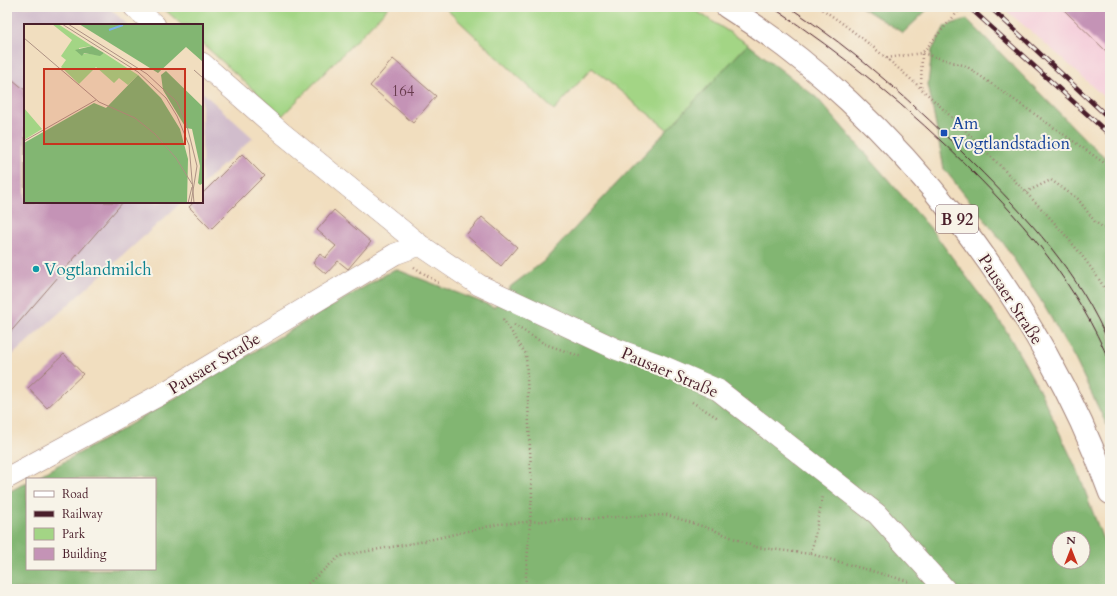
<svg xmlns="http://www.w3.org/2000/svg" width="1117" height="596" font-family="Cardo,serif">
  <rect width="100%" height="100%" fill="#f7f3e8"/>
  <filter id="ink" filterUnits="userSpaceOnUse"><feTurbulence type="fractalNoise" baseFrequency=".025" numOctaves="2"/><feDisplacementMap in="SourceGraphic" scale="8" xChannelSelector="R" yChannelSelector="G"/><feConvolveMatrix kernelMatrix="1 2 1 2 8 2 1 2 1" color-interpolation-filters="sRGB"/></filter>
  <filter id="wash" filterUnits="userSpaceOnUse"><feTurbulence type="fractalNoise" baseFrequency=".012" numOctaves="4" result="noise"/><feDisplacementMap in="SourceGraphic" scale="16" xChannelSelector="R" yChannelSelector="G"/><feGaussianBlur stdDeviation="0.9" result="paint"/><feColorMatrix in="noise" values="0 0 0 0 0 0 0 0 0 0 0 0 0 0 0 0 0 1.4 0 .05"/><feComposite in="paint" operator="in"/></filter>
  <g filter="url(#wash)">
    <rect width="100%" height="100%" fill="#f1debf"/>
    <path fill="#f5cfdb" d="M1002 7H1110V103L1062 58Z"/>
    <path fill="#d1bdcc" d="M7 7H108L128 25H25V202H182L7 360Z
      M202 92 253 138 202 184Z"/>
    <path fill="#a3d585" stroke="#767a58" d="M162 7H389L282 116 202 43V25H182Z
      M444 7H690L748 44 668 130 592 68 554 110Z"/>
    <path fill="#82b672" stroke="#666a4e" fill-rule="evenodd" d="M861 7H930L903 33Z
      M967 19 1085 139 1110 162V432L1075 359 1040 299 1004 244 944 169 928 84 932 50 945 26Z
      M748 44 817 98 931 229 1004 327 1039 389 1078 472 1108 553 1110 562V589H7V493L27 482V569H155V479H33L114 434 395 269 494 307 511 286 543 262ZM1059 538H1083V562H1059Z"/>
    <g id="blocks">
      <path fill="#c493b6" d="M1061 7H1110V55Z
        M393 59 436 96 413 123 370 86Z
        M7 75 25 90V202H123L7 336Z
        M242 154 264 176 211 229 189 207 194 202H202V194Z
        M334 210 371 242 348 269 338 261 326 274 313 263 320 254 325 258 336 246 317 230Z
        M482 217 517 247 501 266 466 235Z
        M64 354 83 374 47 408 28 388Z"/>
    </g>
  </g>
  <g filter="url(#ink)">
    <use href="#blocks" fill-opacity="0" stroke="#9e7e75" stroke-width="1"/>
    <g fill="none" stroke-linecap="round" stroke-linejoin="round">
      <defs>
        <path id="minor" d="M134 7 155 25
          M202 63 282 133 420 245 479 285 616 349 658 364 718 390 877 514 945 589
          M7 478 167 391 395 254 420 245"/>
        <path id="major" d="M727 7C896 112 1043 306 1110 493"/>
      </defs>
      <use href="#minor" stroke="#9e7e75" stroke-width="22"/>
      <use href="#major" stroke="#9e7e75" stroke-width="24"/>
      <path stroke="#9e7e75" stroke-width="2.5" stroke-dasharray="1 3" stroke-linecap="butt" d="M819 7C890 55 951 115 1010 176 1047 214 1083 251 1110 297
        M887 58 922 53 966 66 1110 167
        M921 87 922 53 962 7
        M1026 192 1051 180 1078 199 1095 222 1110 232
        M414 267 440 284
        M503 319 526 354 532 495 525 589
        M514 325 545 344 582 357
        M692 402 718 418
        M811 554 911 582
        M302 589 340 556 420 542 499 524 570 519 667 515 711 529 755 547 811 554 823 496"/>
      <use href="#minor" stroke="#fff" stroke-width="21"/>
      <use href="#major" stroke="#fff" stroke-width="22"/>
      <path stroke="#4a1f2b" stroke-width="1" d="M772 7C844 55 910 109 971 170 1029 228 1078 287 1110 363
        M789 7C857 52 916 105 973 163 1027 217 1081 274 1110 346"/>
      <defs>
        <path id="rail" d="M969 7 1110 135
          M990 7 1110 119"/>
      </defs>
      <use href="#rail" stroke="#4a1f2b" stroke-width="4.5"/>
      <use href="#rail" stroke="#f7f3e8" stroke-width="3" stroke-dasharray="9" stroke-linecap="butt"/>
    </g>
  </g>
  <rect fill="#1a4fb4" stroke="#f7f3e8" stroke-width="1.5" x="940" y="129" width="8" height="8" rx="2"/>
  <circle fill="#0f9aa8" stroke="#f7f3e8" stroke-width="1.5" cx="36" cy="269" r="4"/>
  <g text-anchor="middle" stroke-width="4" stroke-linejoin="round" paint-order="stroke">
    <g font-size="15" fill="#683c4e">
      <text x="403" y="96">164</text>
    </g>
    <rect fill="#f7f3e8" stroke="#7e5f64" stroke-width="1" x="936" y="205" width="42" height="28" rx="3"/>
    <g font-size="16" font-weight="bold" fill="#4a1f2b">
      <text x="957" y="225">B 92</text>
    </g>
    <g font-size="17" fill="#164399" stroke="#f7f3e8" text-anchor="start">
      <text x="952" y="129">Am<tspan x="952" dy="20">Vogtlandstadion</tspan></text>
    </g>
    <g font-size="17" fill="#0d838f" stroke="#f7f3e8" text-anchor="start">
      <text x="44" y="275">Vogtlandmilch</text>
    </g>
    <g font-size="17" fill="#4a1f2b" stroke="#f7f3e8">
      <text transform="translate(1011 299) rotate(57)" y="6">Pausaer Straße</text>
      <text transform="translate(214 363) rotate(-31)" y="6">Pausaer Straße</text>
      <text transform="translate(670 372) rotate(23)" y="6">Pausaer Straße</text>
    </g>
  </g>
  <g transform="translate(24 24)">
    <rect width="179" height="179" fill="#f1debf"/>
    <path d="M28 0H34L68 22 55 24 56 29 76 31 80 29 114 51 104 61 95 54 90 59 72 43 55 60 37 43 42 36 37 32 48 16ZM0 84 18 105 0 116Z" fill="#a3d585"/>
    <path d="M55 0H179V38L162 23 134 49ZM68 22 80 29 76 32 60 29 58 32 51 26ZM142 47 179 83V159L176 161 174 159 176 142 168 105 162 104 139 66 137 51ZM114 51 137 74 156 105 164 135 163 179H0V119L70 79 82 84Z" fill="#82b672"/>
    <path fill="none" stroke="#7ab2ea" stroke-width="2" d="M85 6 99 1"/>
    <path fill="none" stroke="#ae9284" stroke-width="1" d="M38 0 114 48 142 74 153 92 165 121 170 179M44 0 123 50 153 78 162 98 173 142 167 179M0 14 75 78 111 94 131 110 152 134 168 160M170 46 179 54M0 117 72 76M164 179 168 163"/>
    <path fill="#c8321e" fill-opacity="0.15" stroke="#c8321e" stroke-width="2" d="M20 45H161V120H20Z"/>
    <rect width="179" height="179" fill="none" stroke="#4a1f2b" stroke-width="2"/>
  </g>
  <rect width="1117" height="596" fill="none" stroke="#f7f3e8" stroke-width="24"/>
  <rect x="26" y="478" width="130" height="92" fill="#f7f3e8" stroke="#b29e9c"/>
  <rect x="34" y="491" width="20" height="6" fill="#ffffff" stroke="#b29e9c"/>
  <text x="62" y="498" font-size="12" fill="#4a1f2b">Road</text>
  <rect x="34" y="511" width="20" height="6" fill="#4a1f2b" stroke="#b29e9c"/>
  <text x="62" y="518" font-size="12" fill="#4a1f2b">Railway</text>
  <rect x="34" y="528" width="20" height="12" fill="#a3d585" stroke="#b29e9c"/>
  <text x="62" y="538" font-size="12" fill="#4a1f2b">Park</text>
  <rect x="34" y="548" width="20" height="12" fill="#c493b6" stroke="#b29e9c"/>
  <text x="62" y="558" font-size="12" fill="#4a1f2b">Building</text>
  <g transform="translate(1071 550)"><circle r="19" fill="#f7f3e8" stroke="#b29e9c"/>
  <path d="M0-3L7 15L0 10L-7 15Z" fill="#c8321e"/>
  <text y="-6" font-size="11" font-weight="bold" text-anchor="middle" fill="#4a1f2b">N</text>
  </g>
</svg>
